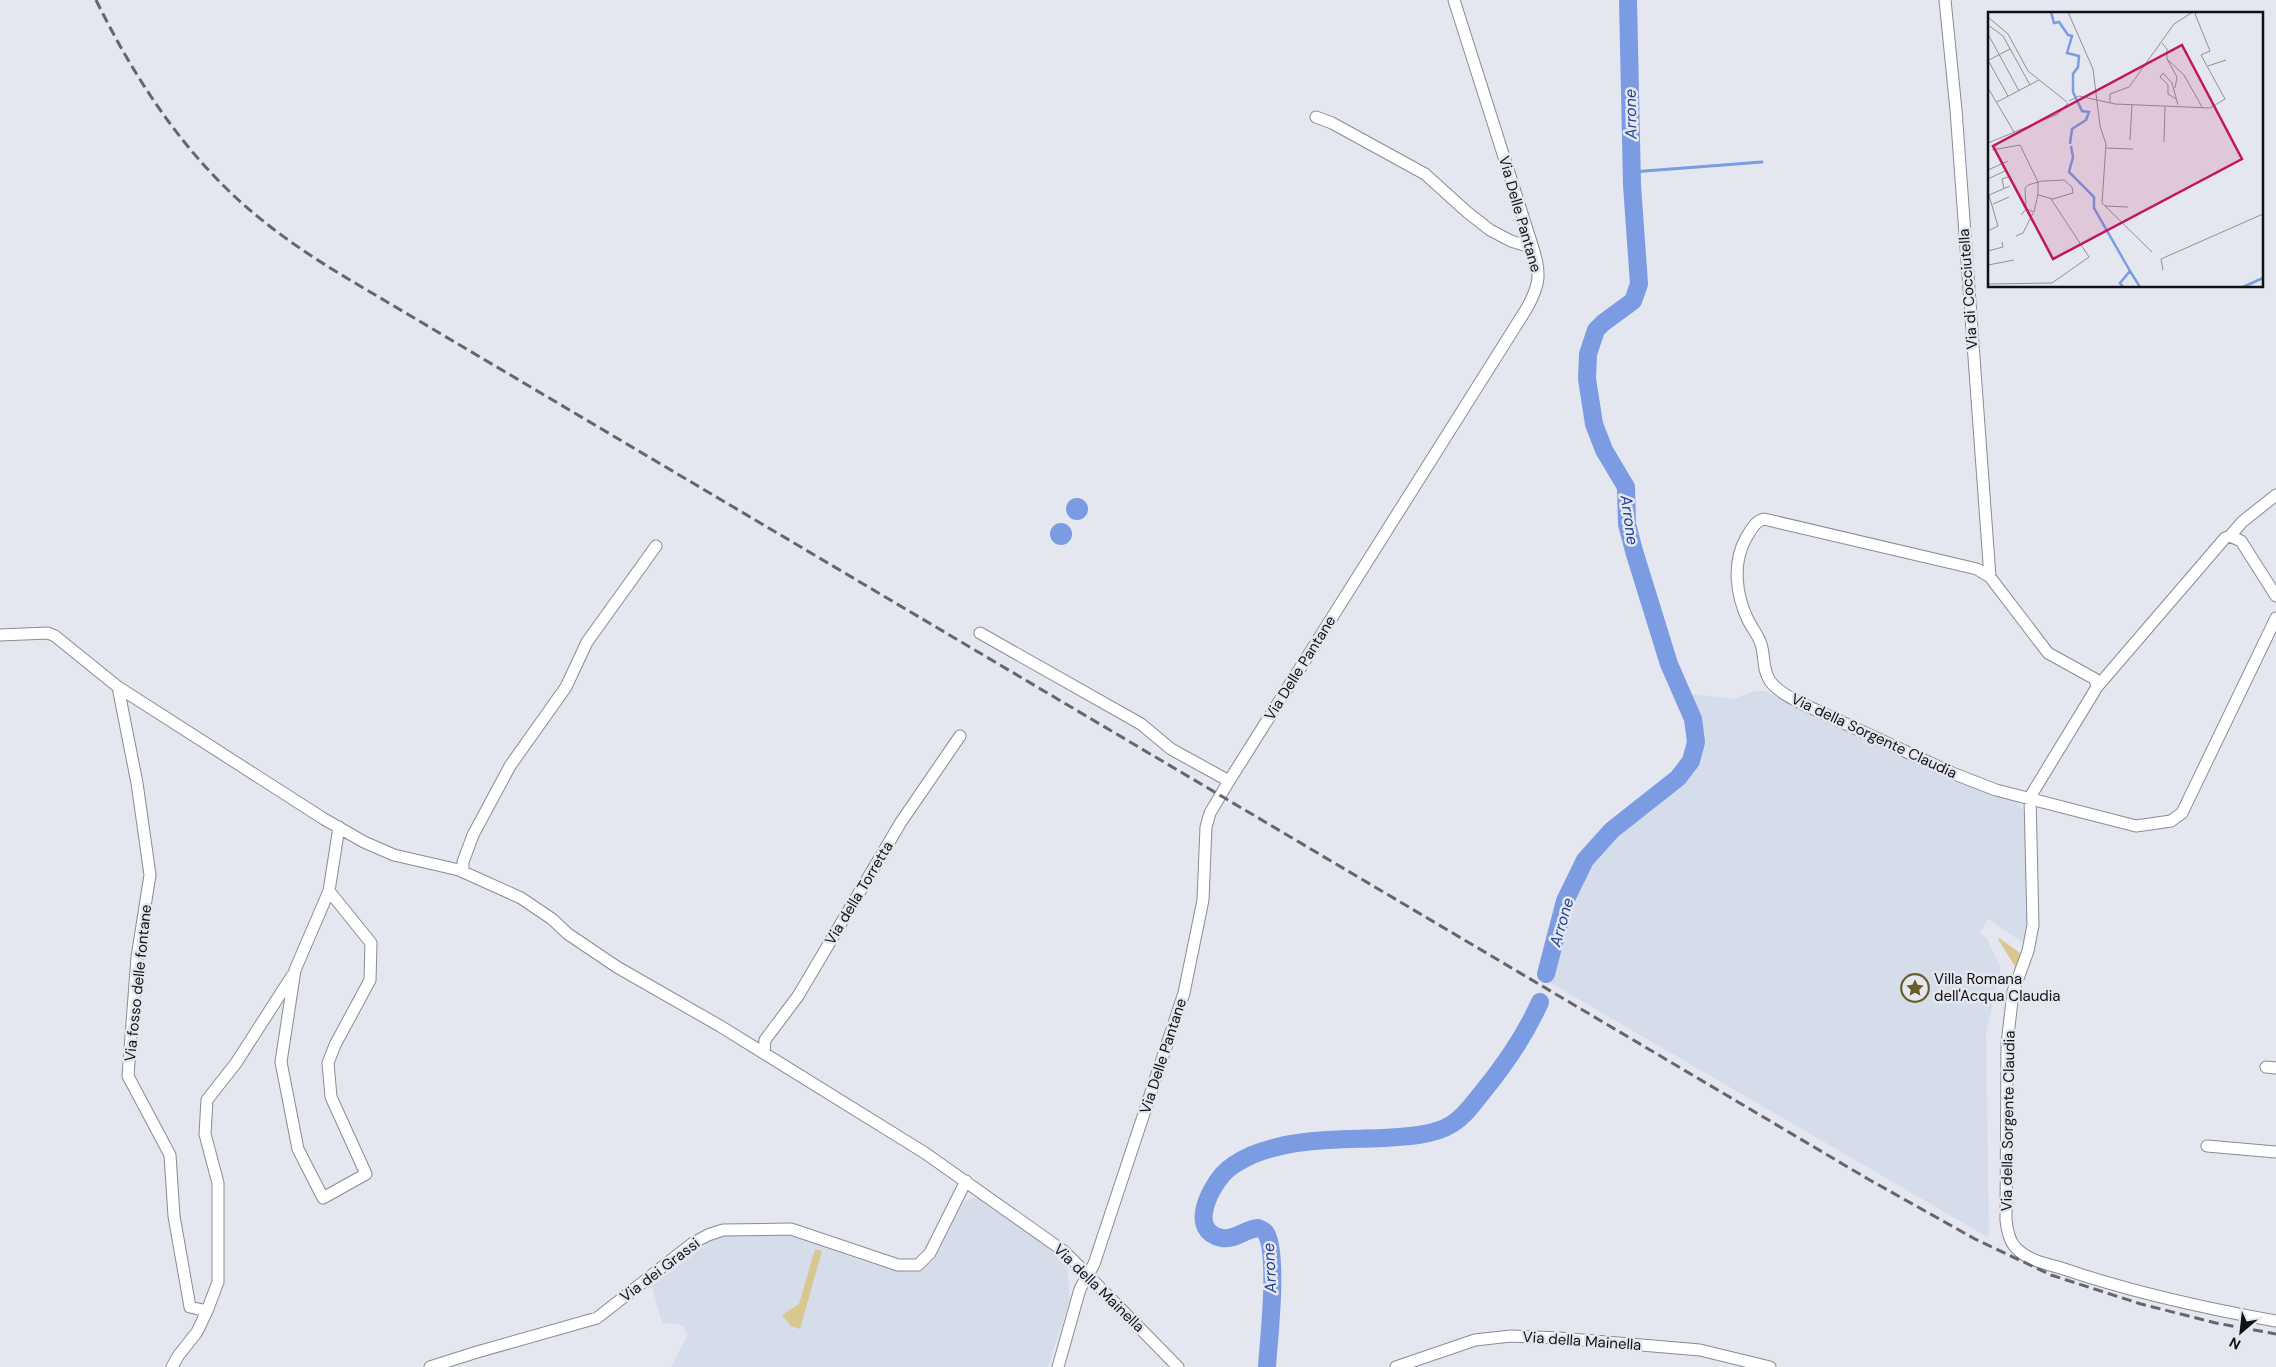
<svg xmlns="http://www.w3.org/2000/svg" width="2276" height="1367" font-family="'DM Sans',sans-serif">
  <rect width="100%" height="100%" fill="#e4e7ef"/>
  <path fill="#d5ddeb" d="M1755 691H1765L1805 712 1960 782 2016 799 2027 816 2030 931 2025 944 1988 919 1980 933 1987 939 2001 967 1986 1034 1989 1238 1549 982 1566 906 1583 867 1616 832 1667 793 1689 771 1697 752 1700 730 1684 693 1733 699Z
    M974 1198 985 1200 1062 1254 1067 1261 1070 1300 1048 1367H671L688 1335 683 1327 678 1324 662 1323 652 1286 711 1240 726 1236 775 1234 798 1237 859 1260 883 1267 912 1272 928 1265 937 1255 958 1212 966 1200Z"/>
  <path fill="#d8c78e" d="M1999 938 2023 955 2016 968 1998 939Z
    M815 1249 822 1251 800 1329 791 1326 782 1315 799 1304Z"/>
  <path fill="#7b9be2" d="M1066 509a11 11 0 1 1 22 0a11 11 0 1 1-22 0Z
    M1050 534a11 11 0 1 1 22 0a11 11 0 1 1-22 0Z"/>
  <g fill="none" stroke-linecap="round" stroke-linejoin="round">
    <path stroke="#7b9be2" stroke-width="3" d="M1632 172 1762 162"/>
    <path stroke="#7b9be2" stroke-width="18" d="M1546 974 1565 901 1585 860 1612 830 1678 778 1691 761 1696 742 1693 719 1669 664 1634 551 1627 524 1626 487 1604 450 1594 424 1587 379 1588 354 1596 330 1603 323 1633 301 1639 284 1632 185 1628 0
      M1267 1367C1269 1337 1278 1260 1267 1235 1265 1231 1263 1230 1258 1228 1245 1229 1236 1240 1222 1238 1188 1231 1209 1190 1223 1174 1231 1165 1241 1160 1252 1155 1293 1138 1338 1140 1382 1138 1404 1137 1433 1136 1452 1124 1464 1117 1472 1105 1481 1094 1504 1066 1525 1036 1540 1002"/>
    <defs>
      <path id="minor" d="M1945 0 1956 110 1990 577
        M1316 117 1332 123 1425 174 1467 212 1490 230 1511 241 1533 248
        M2230 536 2242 522 2276 495
        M2276 618 2182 813 2171 821 2136 826 1996 790 1952 773 1805 705C1793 699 1778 692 1770 681 1762 669 1765 656 1761 644 1758 635 1752 628 1748 620 1736 595 1732 563 1746 538 1751 530 1755 521 1764 519L1977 569 1990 577 2048 653 2095 679 2097 687 2030 797 2033 925 2028 951 2013 992 2007 1044 2006 1220C2007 1229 2009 1241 2016 1248 2027 1260 2047 1264 2061 1268 2131 1292 2203 1308 2276 1321
        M980 633 1141 724 1171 749 1229 781
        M0 635 48 633 55 636 118 687 324 819 364 842 394 855 459 870 521 898 552 919 568 934 617 967 720 1026 925 1153 1065 1252 1178 1367
        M118 687 137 783 150 875 137 957 128 1076 170 1155 174 1216 190 1307 207 1311 197 1332 178 1356 172 1367
        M2097 687 2225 538 2230 536 2241 541 2276 596
        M463 871V862L473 835 510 766 566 687 587 642 656 546
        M329 891 371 943 370 980 335 1045 328 1063 331 1097 366 1174 323 1198 298 1149 281 1062 295 970 329 891 339 827
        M764 1053 765 1040 798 996 901 822 960 736
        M2266 1067 2276 1068
        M2207 1146 2276 1152
        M207 1311 218 1282V1183L205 1134 207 1100 236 1063 292 976
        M430 1367 477 1352 597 1318 693 1243 708 1235 723 1230 791 1229 898 1265H918L930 1253 966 1181
        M1058 1367 1080 1289 1094 1264 1184 993 1203 900 1206 827 1210 813 1229 781 1527 308C1540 284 1541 274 1533 248L1454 0
        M1396 1367 1475 1340 1511 1336 1559 1338 1700 1350 1770 1367"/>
    </defs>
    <use href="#minor" stroke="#888c93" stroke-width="13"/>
    <use href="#minor" stroke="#fff" stroke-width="11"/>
    <path stroke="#64666b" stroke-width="3" stroke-dasharray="10 5" stroke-linecap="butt" d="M96 0C134 77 180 148 244 205 277 234 313 258 350 280L1868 1179 1975 1239 2051 1275 2141 1304 2216 1323 2276 1334"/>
  </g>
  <defs>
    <symbol id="sight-ring" viewBox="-11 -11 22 22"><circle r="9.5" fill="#e4e7ef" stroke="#6a5c29" stroke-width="1.5"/><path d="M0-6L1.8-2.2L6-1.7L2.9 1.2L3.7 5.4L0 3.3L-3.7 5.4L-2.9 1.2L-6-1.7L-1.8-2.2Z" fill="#6a5c29"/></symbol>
  </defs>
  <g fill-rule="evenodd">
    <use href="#sight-ring" x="1899" y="972" width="32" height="32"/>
  </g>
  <g text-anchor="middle" stroke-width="5" stroke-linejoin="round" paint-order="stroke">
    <g font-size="15" fill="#101114" stroke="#e4e7ef">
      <text transform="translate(1520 214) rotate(74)" y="5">Via Delle Pantane</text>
      <text transform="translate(1968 289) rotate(-94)" y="5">Via di Cocciutella</text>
      <text transform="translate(1300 668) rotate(-58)" y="5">Via Delle Pantane</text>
      <text transform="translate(1874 736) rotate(25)" y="5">Via della Sorgente Claudia</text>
      <text transform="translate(859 893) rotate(-59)" y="5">Via della Torretta</text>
      <text transform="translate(138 983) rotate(-84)" y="5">Via fosso delle fontane</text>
      <text transform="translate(1163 1056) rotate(-72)" y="5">Via Delle Pantane</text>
      <text transform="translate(2008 1121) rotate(-89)" y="5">Via della Sorgente Claudia</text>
      <text transform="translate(660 1270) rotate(-37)" y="5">Via dei Grassi</text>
      <text transform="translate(1099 1288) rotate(44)" y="5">Via della Mainella</text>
      <text transform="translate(1582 1341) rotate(4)" y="5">Via della Mainella</text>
    </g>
    <g font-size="15" fill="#101114" stroke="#e4e7ef" text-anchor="start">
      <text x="1934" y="984">Villa Romana<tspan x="1934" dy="17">dell'Acqua Claudia</tspan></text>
    </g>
    <g font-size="16" font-style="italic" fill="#203f91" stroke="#e4e7ef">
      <text transform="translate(1630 114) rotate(-91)" y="6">Arrone</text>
      <text transform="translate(1630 520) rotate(82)" y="6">Arrone</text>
      <text transform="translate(1561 922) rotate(-74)" y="6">Arrone</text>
      <text transform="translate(1269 1268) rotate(-93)" y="6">Arrone</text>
    </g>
  </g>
  <g transform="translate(1988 12)">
    <rect width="275" height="275" fill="#e4e7ef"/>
    <path fill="none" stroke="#7b9be2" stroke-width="2.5" d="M63 0 66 11 71 10 80 23 84 24 79 41 91 44 90 55 85 62V80L94 99 101 100 98 108 84 117 82 132M83 134 85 145 81 160 106 185V196L142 259 132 271 135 275M142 259 152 275M255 275 275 266"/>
    <path fill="none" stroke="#8f9197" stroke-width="1" d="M80 0 105 57 112 114 118 132 114 191 164 240M0 5 20 22 40 59 79 90M0 13 15 24 42 73M0 22 31 79M174 31 179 37V47L196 63 214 95M179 47 189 65 187 76M1 48 22 37M1 50 20 84M220 54 238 48M0 76 26 120M188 87 180 82V73L172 65 175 61 184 71 190 93M81 89 91 84 127 92 222 96 237 87 213 43 222 39 207 2 210 0M9 90 51 68M122 91V82L141 75 186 12 205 0M142 128 144 93M176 130 177 95M0 131 70 102 80 91M118 136 145 137M4 138 32 133 50 170M0 158 20 149M0 167 19 158M16 176 14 167 20 165M0 180 10 214 0 219M1 183 22 174M5 192 21 185M117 194 140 195M38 197 46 200 50 182M33 203 38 197 37 176 40 173 54 169H56L76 168 84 175 85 181 65 187 50 183V170M28 224 35 221 45 201M0 239 15 235 14 230M0 253 26 248M175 258 173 247 275 202M0 272 64 271 101 245 63 187"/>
    <path fill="#c2185b" fill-opacity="0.15" stroke="#c2185b" stroke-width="2.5" d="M194 33 254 147 65 247 5 134Z"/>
    <rect width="275" height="275" fill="none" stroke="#101114" stroke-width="2.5"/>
  </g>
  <g transform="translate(2241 1332) rotate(208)" stroke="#e4e7ef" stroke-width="4" paint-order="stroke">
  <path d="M0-4L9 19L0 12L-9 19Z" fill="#101114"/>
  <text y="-8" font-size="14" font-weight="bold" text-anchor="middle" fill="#101114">N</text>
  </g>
</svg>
